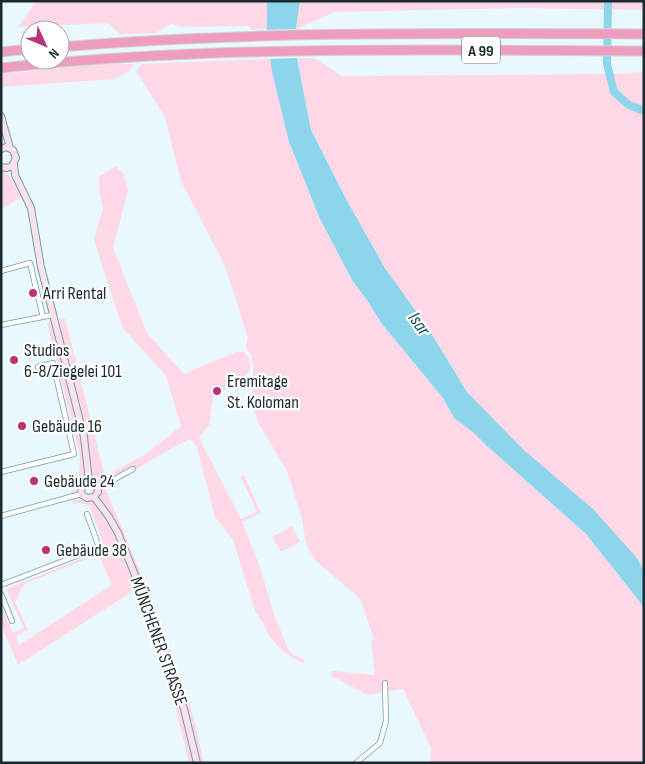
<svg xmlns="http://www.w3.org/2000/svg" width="645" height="764" font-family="'Sofia Sans Condensed',sans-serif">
  <rect width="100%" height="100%" fill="#e9f8fd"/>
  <path fill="#ffd8e7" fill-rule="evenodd" d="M36 1H267V29L251 30 248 26 180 27 171 24 156 33 120 34 108 23 18 27Z
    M300 1H644V10L521 8 335 12 296 29Z
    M297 58H314L342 76 614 74 644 72V571L637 558 525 451 467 392 428 328 385 268 345 197 311 130Z
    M271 59 289 142 320 219 352 280 369 303 381 323 443 398 454 418 474 433 488 447 586 534 640 602 644 610V763H430L431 748 403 689 368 695 331 676 332 671 375 675 371 641 374 639 362 604 358 597 315 560 306 544 302 519 287 471 259 424 252 405 253 365 251 355 246 347 248 338 225 266 181 181 165 117 136 71 141 64Z
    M106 64H134L128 72 115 79 1 87V74Z
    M116 166 124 175 128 190 113 248 147 333 184 374 236 352H244C250 358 252 365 249 372L222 392 217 387 214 388 209 425 199 438 241 519 257 512 241 477 244 475 261 513 242 522 259 564 275 617 288 649 293 655 305 660 304 663C289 658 278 648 269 635 264 627 263 620 256 614L233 540 215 517 197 447 190 439 170 449 114 483 106 490 150 595 185 690 193 715 204 763H189L176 709 133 591 18 665 1 625V606L13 633 24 628 6 589 88 556 95 558H89L24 584 15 602 28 630 16 636 19 645 112 585 99 556 107 553 89 505 78 503 73 504 70 492 79 477 80 456 47 323 65 318 105 476 146 454 181 426 166 376 122 327 94 240 103 208 99 191V177ZM91 471 95 481 98 482 103 480 105 483 100 487 99 496 103 502 98 506C91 500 85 498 76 500L74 494C80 489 85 480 86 472Z
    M1 169 9 176 23 196 1 209Z
    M292 526 300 542 281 552 272 537Z"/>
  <path fill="#8dd5ea" d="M267 1H300L296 29 297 58 311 130 345 197 385 268 428 328 467 392 525 451 593 509 637 558 644 571V610L640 602 586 534 488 447 474 433 454 418 443 398 381 323 369 303 352 280 320 219 289 142 272 72 267 29Z"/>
  <path fill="#e9f8fd" d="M298 29 300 58 268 59 264 30Z"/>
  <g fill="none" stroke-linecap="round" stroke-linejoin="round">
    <path stroke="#8dd5ea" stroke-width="8" d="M608 1 607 64 614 92 629 105 644 111"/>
    <defs>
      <path id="minor" d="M1 271 30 263 43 317
        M1 325 52 315
        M1 472 74 454 53 363 38 367
        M97 486 105 482 113 480 133 469
        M1 516 81 494
        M1 585 84 553 100 550 87 514
        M1 594 12 621
        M356 763 380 743 386 721 385 683"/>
      <path id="secondary" d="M1 116 10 148
        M1 149 6 147 13 150 16 158 12 166 7 168 1 167
        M14 164 15 175 31 208 41 267 84 437 89 481
        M89 481 82 486 81 494 87 498 94 497
        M89 481 92 482 97 486 98 492 94 497
        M94 497 109 517 118 533 133 570 184 709 197 763"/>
      <path id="motorway" d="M60 47C254 31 449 33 644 34
        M1 52 30 49
        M1 68C214 45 430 50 644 51"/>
    </defs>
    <use href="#minor" stroke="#779ca7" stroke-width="6"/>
    <use href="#secondary" stroke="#779ca7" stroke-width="8"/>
    <use href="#motorway" stroke="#d1d4d5" stroke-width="11"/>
    <use href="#minor" stroke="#fff" stroke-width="4.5"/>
    <use href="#secondary" stroke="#fae2ec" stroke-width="6"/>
    <use href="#motorway" stroke="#ee9dbe" stroke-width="9"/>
  </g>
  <g fill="#b83377" stroke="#fff" stroke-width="2">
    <circle cx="33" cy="293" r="5"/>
    <circle cx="14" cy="360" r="5"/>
    <circle cx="217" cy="391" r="5"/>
    <circle cx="22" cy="426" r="5"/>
    <circle cx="34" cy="481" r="5"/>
    <circle cx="46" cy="550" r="5"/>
  </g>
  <g text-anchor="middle" stroke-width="4.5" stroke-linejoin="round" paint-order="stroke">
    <rect fill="#fff" stroke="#5f6a6d" stroke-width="1" x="462" y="36.5" width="38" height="27" rx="4"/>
    <g font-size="16" font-weight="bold" fill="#1b2a2f">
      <text x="481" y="56">A 99</text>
    </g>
    <g font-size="18" fill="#1b2a2f" stroke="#fff" text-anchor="start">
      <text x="43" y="299">Arri Rental</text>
      <text x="24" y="356">Studios<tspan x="24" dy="21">6-8/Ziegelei 101</tspan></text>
      <text x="227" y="387">Eremitage<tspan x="227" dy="21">St. Koloman</tspan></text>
      <text x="32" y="432">Gebäude 16</text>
      <text x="44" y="487">Gebäude 24</text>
      <text x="56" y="556">Gebäude 38</text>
    </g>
    <g font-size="18" fill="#1b2a2f" stroke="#fff">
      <text transform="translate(159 641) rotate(70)" y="6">MÜNCHENER STRASSE</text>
    </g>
    <g font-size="19" font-style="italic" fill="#145160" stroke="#fff">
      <text transform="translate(420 323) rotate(55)" y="7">Isar</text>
    </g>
  </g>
  <rect width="645" height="764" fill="none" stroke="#1b2a2f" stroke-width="5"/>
  <g transform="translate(45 45) rotate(134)"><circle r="24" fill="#ffffff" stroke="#a4aaac"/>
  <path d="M0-4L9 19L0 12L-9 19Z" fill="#b83377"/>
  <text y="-8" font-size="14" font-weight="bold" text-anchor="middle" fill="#1b2a2f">N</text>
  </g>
</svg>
